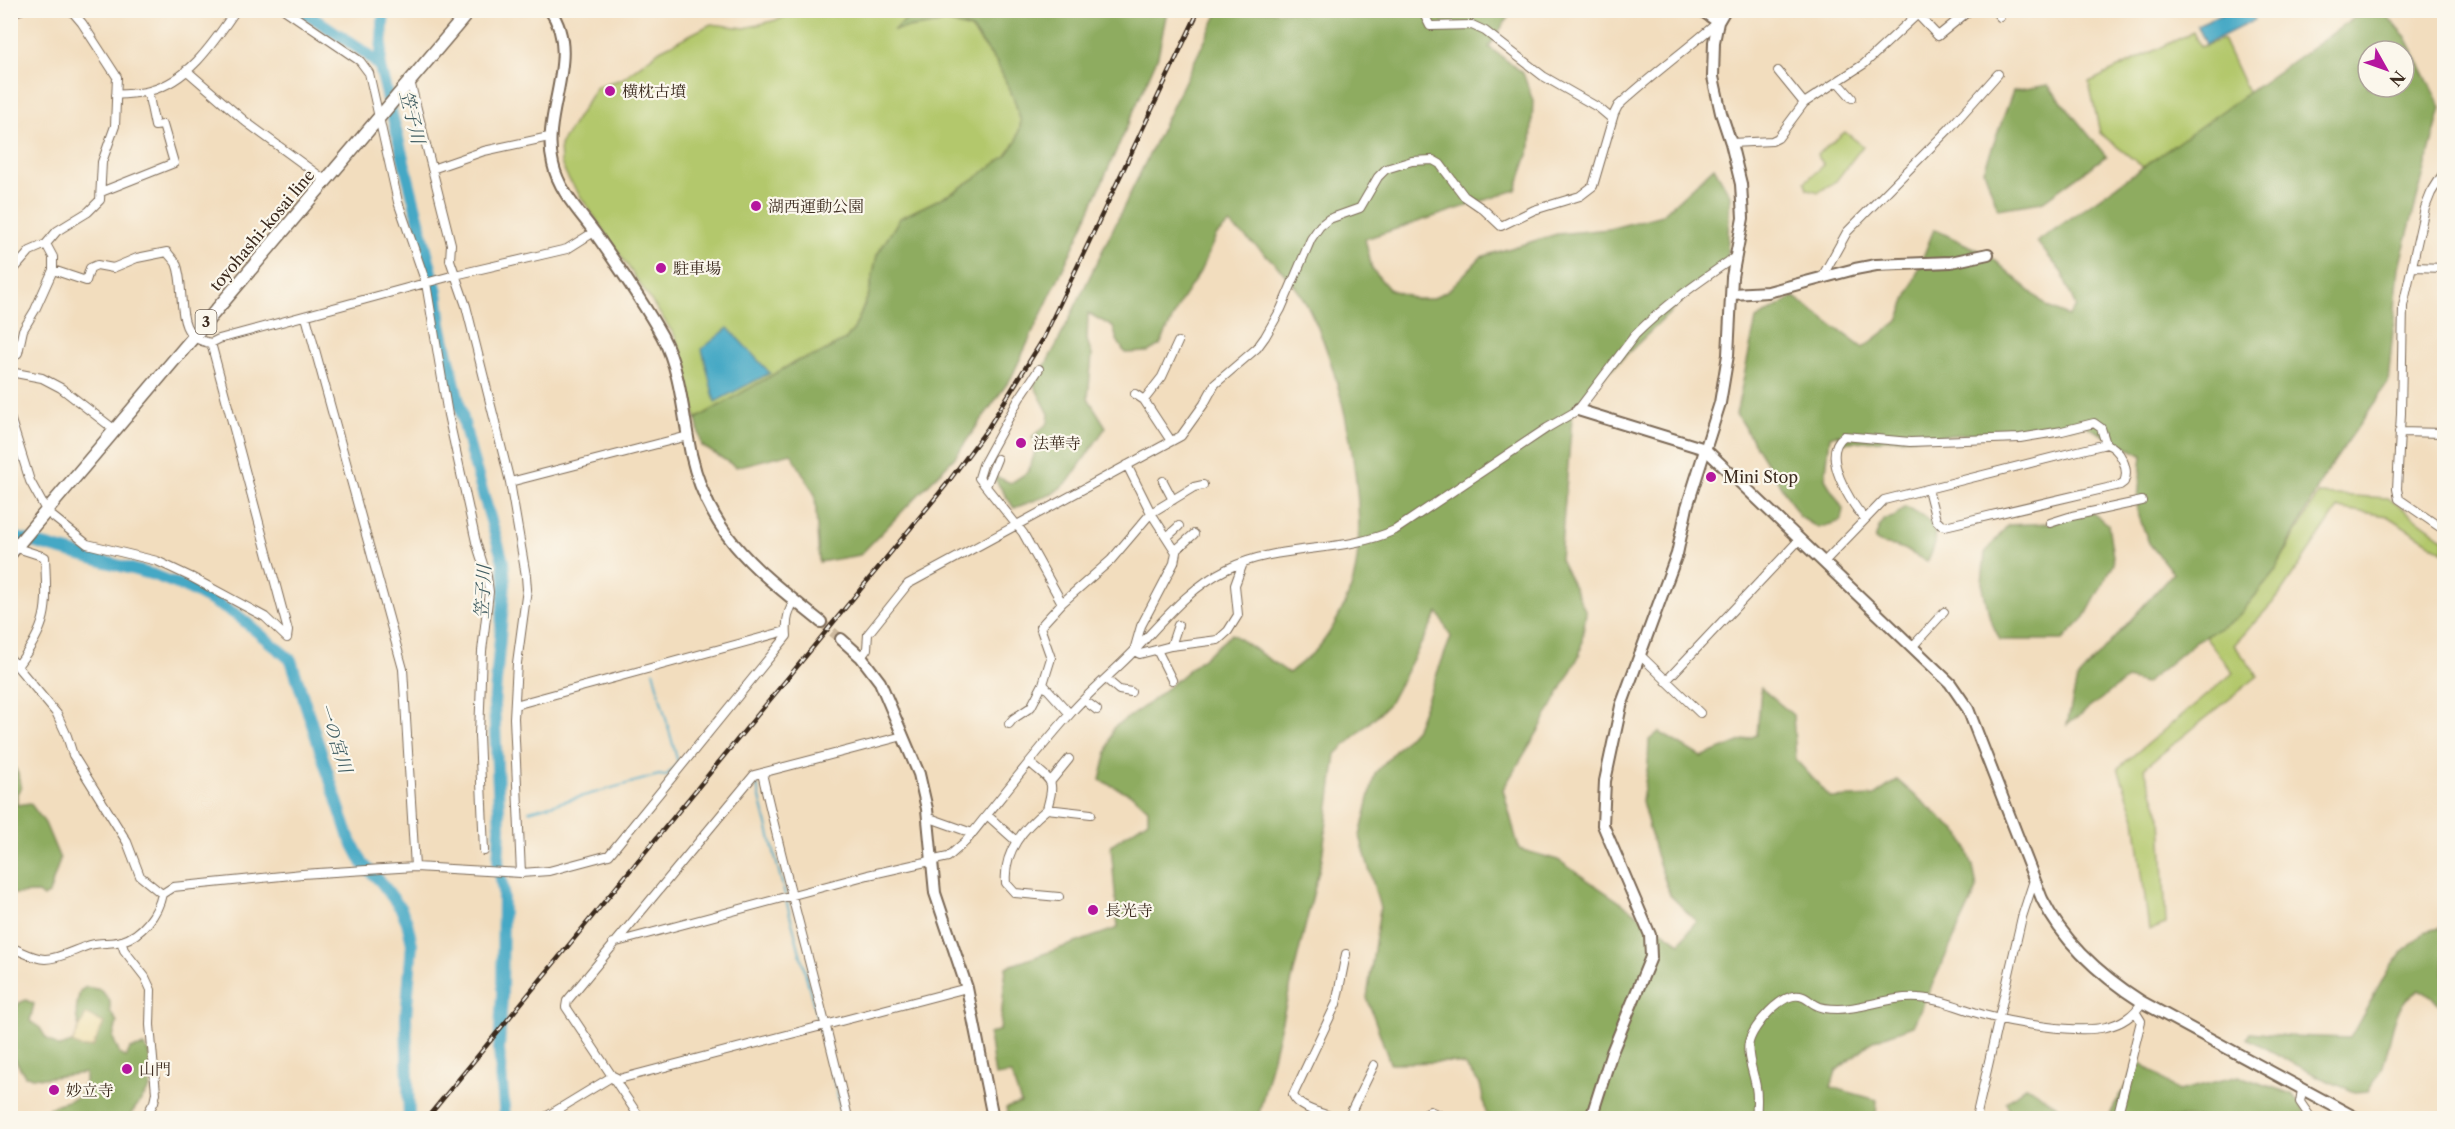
<svg xmlns="http://www.w3.org/2000/svg" width="2455" height="1129" font-family="'Libre Caslon Text','Noto Serif JP',serif">
  <rect width="100%" height="100%" fill="#fbf7ec"/>
  <filter id="ink" filterUnits="userSpaceOnUse"><feTurbulence type="fractalNoise" baseFrequency=".0167" numOctaves="2"/><feDisplacementMap in="SourceGraphic" scale="12" xChannelSelector="R" yChannelSelector="G"/><feConvolveMatrix kernelMatrix="1 2 1 2 8 2 1 2 1" color-interpolation-filters="sRGB"/></filter>
  <filter id="wash" filterUnits="userSpaceOnUse"><feTurbulence type="fractalNoise" baseFrequency=".008" numOctaves="4" result="noise"/><feDisplacementMap in="SourceGraphic" scale="24" xChannelSelector="R" yChannelSelector="G"/><feGaussianBlur stdDeviation="1.35" result="paint"/><feColorMatrix in="noise" values="0 0 0 0 0 0 0 0 0 0 0 0 0 0 0 0 0 1.4 0 .05"/><feComposite in="paint" operator="in"/></filter>
  <g filter="url(#wash)">
    <rect width="100%" height="100%" fill="#f2ddbe"/>
    <path fill="#b3c86c" stroke="#777945" stroke-width="1.5" d="M794 11H910L912 14 895 30 947 22 971 29 997 63 1014 99 1021 122 1017 141 1006 156 977 177 952 193 900 218 877 255 869 294 854 329 845 340 817 355 797 361 696 419 684 360 675 336 568 178 561 163 560 145 597 86 622 79 660 50 711 24 745 28 780 19Z
      M2193 32 2200 47 2223 39 2259 115 2147 170 2100 133 2089 82Z
      M1845 132 1863 146 1836 181 1819 192 1807 189 1805 182 1824 165 1817 155Z
      M2318 494 2388 498 2444 539V552L2387 516 2338 508 2278 597 2234 645 2258 676 2144 768 2161 817 2166 924 2149 930 2135 818 2118 768 2233 673 2205 637 2241 613 2274 573Z"/>
    <path fill="#8eac60" stroke="#646b3f" stroke-width="1.5" fill-rule="evenodd" d="M910 11H1167L1158 56 1078 237 1011 378 955 457 860 555 819 562 815 495 791 453 736 467 702 446 696 419 797 361 817 355 845 340 854 329 869 294 877 255 900 218 952 193 977 177 1006 156 1017 141 1021 122 1014 99 997 63 972 29 947 22 894 30 912 14Z
      M1219 11H1512L1489 47 1523 73 1533 101 1531 146 1516 190 1365 239 1372 269 1389 289 1416 299H1432L1450 289 1481 257 1557 234 1609 229 1662 215 1714 167 1730 195 1727 258 1573 406 1560 559 1586 612 1580 654 1539 730 1503 789 1519 849 1558 860 1680 943 1696 921 1670 895 1656 854 1642 801 1648 764 1649 740 1659 732 1701 757 1757 735 1761 688 1793 715 1796 760 1831 798 1874 796 1897 780 1962 836 1973 866 1977 889 1913 1026 1874 1040 1836 1071 1831 1087 1877 1100 1876 1118H1490L1486 1113 1480 1084 1464 1065 1451 1062 1390 1063 1367 998 1380 908 1360 836 1375 773 1416 728 1451 637 1438 612 1389 704 1336 754 1322 858 1258 1118H1008L1006 1108 1021 1103 1011 1074 995 1076 989 1034 1000 1030 1006 967 1118 928 1111 845 1148 820V809L1134 796 1100 780 1113 728 1149 703 1232 634 1289 673C1298 665 1308 658 1317 649 1332 632 1347 603 1353 581 1372 510 1341 360 1303 298 1286 271 1254 243 1229 224L1216 236 1200 272 1181 301 1160 345 1148 352 1125 353 1117 340 1113 327 1088 313 1087 340 1092 355 1088 398 1106 427 1068 482 1052 494 1014 508 992 475 1011 483 1028 472 1037 447 1032 437 1048 423 1049 414 1034 385 1057 344Z
      M2364 11H2382L2406 37 2441 108 2399 267 2388 383 2324 476 2274 573 2235 620 2196 641 2145 684 2127 679 2067 725 2077 679 2173 573 2149 543 2137 511 2142 455 2086 426 1838 443 1839 434 1830 437 1825 479 1843 509 1841 521 1818 528 1800 517 1736 414 1756 319 1794 297 1863 348 1898 321 1934 229 1990 256 2048 307 2068 316 2076 307 2062 273 2037 242ZM2368 51H2404V87H2368Z
      M2048 85 2106 156 2042 202 1998 209 1984 170 2013 91Z
      M1905 507C1933 518 1945 534 1927 561 1915 557 1906 548 1894 546 1886 544 1882 546 1875 540L1879 528 1885 519 1894 517Z
      M2091 512 2108 524 2114 563 2085 617 2063 640H2000L1990 619 1982 583 1985 553 2008 525 2050 523Z
      M11 759 18 774 21 788 17 793V805L30 803 45 823 60 859 49 894 43 897 38 893 11 894Z
      M2444 927V1007L2420 989C2387 1008 2394 1041 2381 1071 2378 1078 2372 1084 2368 1091L2355 1092 2319 1077 2247 1038 2251 1032 2288 1036 2350 1038 2391 965 2424 932Z
      M86 987 101 990 110 1001V1011L117 1022 113 1038 120 1055 126 1057 130 1049 144 1046 150 1053V1088L128 1118H40L49 1108 78 1097 85 1081V1073L44 1078 25 1076 11 1053V1015L19 1003 26 1000 34 1004 30 1021 40 1028 46 1038 59 1047C69 1044 78 1042 84 1034 73 1021 76 1006 80 991Z
      M2139 1061 2178 1091 2239 1076 2292 1094 2310 1118H2108Z
      M2027 1086 2075 1118H2012L2006 1102Z"/>
    <path fill="#eeda9e" stroke="#94825e" stroke-width="1.5" d="M86 1014 104 1023 93 1047 82 1048 72 1043Z"/>
    <path fill="#45a8c5" stroke="#406972" stroke-width="1.5" d="M2229 11H2251L2255 20 2206 44 2197 25Z
      M728 328 770 373 715 402 702 349Z"/>
    <g fill="none" stroke-linecap="round" stroke-linejoin="round">
      <path stroke="#45a8c5" stroke-width="2" d="M755 778 785 895
        M529 811 659 775 666 776 678 763 653 671
        M786 900 840 1104
        M839 1102 843 1118"/>
      <path stroke="#45a8c5" stroke-width="12" d="M302 10 367 54 380 67
        M384 10 380 67 437 292 441 325 471 453 503 561 505 582 494 705 500 828 498 861 503 891 502 995 499 1050 505 1118
        M10 536 154 575 190 589 237 615 291 660 348 835 363 864 381 882 401 909 407 922 412 944 406 1017 409 1118"/>
    </g>
  </g>
  <g filter="url(#ink)">
    <g fill="none" stroke-linecap="round" stroke-linejoin="round">
      <path stroke="#cdb99e" stroke-width="10" stroke-dasharray="10 5" stroke-linecap="butt" d="M821 622 841 639"/>
      <defs>
        <path id="minor" d="M285 10 360 61 369 73 398 202 426 283 448 415 476 542 487 577 489 592 482 651 479 735 484 851
          M1422 10 1430 26 1472 25 1485 31 1543 76 1599 108 1612 119
          M1994 10 2000 17
          M10 13 21 10
          M1918 15 1938 36 1970 10
          M186 70 246 122 325 180
          M1778 71 1804 103
          M410 81 451 244 450 260 466 306 510 482 526 576 527 589 517 663 514 718 521 873
          M1838 82 1852 98
          M116 95C126 94 138 94 149 91 189 81 214 42 236 10
          M1731 143 1772 141 1778 138 1804 103 1864 64 1922 10
          M432 169 484 151 549 137
          M2444 172 2431 193 2425 208 2403 306 2401 413 2397 489 2399 499 2444 530
          M101 192 174 163 163 125 155 126 148 92
          M2414 267 2444 268
          M53 270 86 281 90 268 97 265 113 268 137 258 167 252C170 256 174 260 176 263 188 291 170 338 211 343L219 339 455 275 567 249 594 232
          M10 274 30 251 46 244 57 231 88 212 100 200 102 162 115 126 117 77 82 23 71 10
          M1822 277 1847 232 1949 129 1998 74
          M306 317 403 669 415 867
          M211 343 288 631 287 638
          M10 361 18 353 23 330 35 310 53 270V257L46 244
          M1039 369 1019 399 983 465 979 478 1023 533 1062 603
          M10 372 42 378 61 388 115 430
          M1135 394 1144 400
          M10 417 30 481 47 512 87 544 157 561 191 577 265 617 287 638
          M2399 432 2444 433
          M1171 441 1144 400 1162 377 1178 342
          M1127 465 1151 513 1176 552 1174 563 1141 626 1135 647
          M1163 481 1173 500
          M510 482 688 436
          M986 486 997 459
          M1928 489 1936 520 1941 525 1945 526 2120 485 2124 482C2130 469 2120 448 2106 444
          M2050 523 2072 516 2142 501
          M1168 536 1179 526
          M14 547 45 557C47 607 50 623 18 665
          M1176 550 1194 534
          M1824 562 1884 500 2106 444 2101 428 2094 423 2062 431 2020 438 1910 442 1844 436C1819 454 1851 503 1865 519
          M1171 646 1178 625
          M1913 646 1944 612
          M1157 650 1172 680
          M1134 651 1140 654 1171 646 1218 640 1228 631 1238 615 1235 585 1243 563
          M1639 654 1700 713
          M861 657 867 649 868 634 908 584 1181 436 1204 404 1215 384 1257 348 1265 337 1281 309 1311 239 1320 226 1329 219 1360 208 1378 177 1386 169 1412 161 1433 160 1440 164 1464 196 1483 209 1501 226 1534 210 1580 196 1593 186 1614 114 1618 106C1650 76 1685 51 1718 22
          M10 658 57 714 67 736 73 755 127 842 140 876 162 894
          M1106 679 1119 690 1131 692
          M1666 681 1800 539
          M1084 700 1097 710
          M515 705 786 631
          M1070 714 1043 684 1051 658 1040 627 1062 603 1111 560 1151 513 1194 487 1203 485
          M1009 724 1013 719 1031 707 1043 684
          M1030 763C1053 782 1055 780 1047 809L1091 814
          M762 773C788 889 822 1003 848 1118
          M1051 781 1069 759
          M1047 809C1024 828 1003 851 1006 883L1015 893 1059 897
          M987 815 1016 841
          M927 817 972 833
          M121 941 124 950 145 977 151 990 150 1025 156 1093 154 1102 145 1118
          M613 943 868 875 948 857 966 841C1000 799 1034 754 1070 714 1090 691 1114 672 1135 650 1163 621 1190 587 1227 569 1279 543 1343 554 1395 530L1547 428 1578 410 1635 335C1665 305 1700 281 1735 257
          M10 947C21 951 34 959 45 959 60 959 76 949 90 945 100 942 112 944 122 941 142 935 158 914 162 894L173 887 302 874 415 867 521 873 549 871 609 855 787 636C786 624 787 610 795 601
          M2302 1090 2300 1102 2311 1118
          M544 1118 613 1076 619 1079 967 988
          M640 1118 566 1007 567 1001 754 775 903 736
          M1336 1118C1322 1113 1299 1109 1293 1095L1336 1004 1346 954
          M1348 1118 1374 1065
          M1417 1118 1430 1111 1446 1118
          M1756 1118C1757 1108 1758 1097 1756 1087 1754 1073 1746 1056 1749 1042 1753 1026 1782 992 1800 996 1806 997 1810 1002 1816 1005 1822 1009 1831 1009 1838 1009 1864 1009 1889 996 1919 998 1942 999 1962 1009 1984 1015 2013 1023 2078 1034 2106 1027 2121 1024 2135 1015 2142 1002
          M1976 1118 2022 917 2034 880
          M2117 1118 2141 1021 2136 1013"/>
        <path id="tertiary" d="M550 10C583 57 540 113 553 164 559 191 579 211 595 233 618 266 642 300 662 336 681 371 683 416 691 454 710 538 758 571 821 622
          M1732 294 1768 292 1855 269 1876 265 1951 262 1988 254
          M1578 410 1705 449 1950 683 1968 709 2042 899C2064 943 2101 976 2142 1002L2356 1118
          M841 639 861 657 880 682 919 774 927 809 935 893 967 988 993 1118"/>
        <path id="secondary" d="M1701 10 1718 22
          M1591 1118 1612 1052 1651 957 1650 935 1603 825 1605 781 1621 706 1677 554 1687 507 1720 403 1728 355 1732 277 1743 218 1741 184 1731 143 1721 113 1713 77 1714 42 1718 22 1725 10"/>
        <path id="primary" d="M10 554 470 10"/>
      </defs>
      <use href="#minor" stroke="#7b6956" stroke-width="10"/>
      <use href="#tertiary" stroke="#7b6956" stroke-width="14"/>
      <use href="#secondary" stroke="#7b6956" stroke-width="14"/>
      <use href="#primary" stroke="#7b6956" stroke-width="15"/>
      <use href="#minor" stroke="#fff" stroke-width="8"/>
      <use href="#tertiary" stroke="#fff" stroke-width="10"/>
      <use href="#secondary" stroke="#fff" stroke-width="10"/>
      <use href="#primary" stroke="#fff" stroke-width="12"/>
      <defs>
        <path id="rail" d="M427 1118 946 485 988 428 1042 341 1199 10"/>
      </defs>
      <use href="#rail" stroke="#3b2a1e" stroke-width="4.5"/>
      <use href="#rail" stroke="#fbf7ec" stroke-width="2" stroke-dasharray="7" stroke-linecap="butt"/>
    </g>
  </g>
  <g fill="#b5179e" stroke="#fbf7ec" stroke-width="2">
    <circle cx="610" cy="91" r="6"/>
    <circle cx="756" cy="206" r="6"/>
    <circle cx="661" cy="268" r="6"/>
    <circle cx="1021" cy="443" r="6"/>
    <circle cx="1711" cy="477" r="6"/>
    <circle cx="1093" cy="910" r="6"/>
    <circle cx="127" cy="1069" r="6"/>
    <circle cx="54" cy="1090" r="6"/>
  </g>
  <g text-anchor="middle" stroke-width="4.5" stroke-linejoin="round" paint-order="stroke">
    <rect fill="#fbf7ec" stroke="#75685c" stroke-width="1.5" x="195.5" y="310" width="21" height="24" rx="4.5"/>
    <g font-size="15" font-weight="bold" fill="#3b2a1e">
      <text x="206" y="327">3</text>
    </g>
    <g font-size="16" fill="#3b2a1e" stroke="#fbf7ec" text-anchor="start">
      <text x="622" y="97">横枕古墳</text>
      <text x="768" y="212">湖西運動公園</text>
      <text x="673" y="274">駐車場</text>
      <text x="1033" y="449">法華寺</text>
      <text x="1723" y="483">Mini Stop</text>
      <text x="1105" y="916">長光寺</text>
      <text x="139" y="1075">山門</text>
      <text x="66" y="1096">妙立寺</text>
    </g>
    <g font-size="16" fill="#3b2a1e" stroke="#fbf7ec">
      <text transform="translate(262 230) rotate(-50)" y="6">toyohashi-kosai line</text>
    </g>
    <g font-size="18" font-style="italic" fill="#3f5c61" stroke="#fbf7ec">
      <text transform="translate(412 117) rotate(76)" y="6">笠子川</text>
      <text transform="translate(483 592) rotate(-87)" y="6">笠子川</text>
      <text transform="translate(335 738) rotate(72)" y="6">一の宮川</text>
    </g>
  </g>
  <rect width="2455" height="1129" fill="none" stroke="#fbf7ec" stroke-width="36"/>
  <g transform="translate(2386 69) rotate(130)"><circle r="28" fill="#fbf7ec" stroke="#aea59a" stroke-width="1.5"/>
  <path d="M0-4.5L10 22L0 15L-10 22Z" fill="#b5179e"/>
  <text y="-9" font-size="16" font-weight="bold" text-anchor="middle" fill="#3b2a1e">N</text>
  </g>
</svg>
